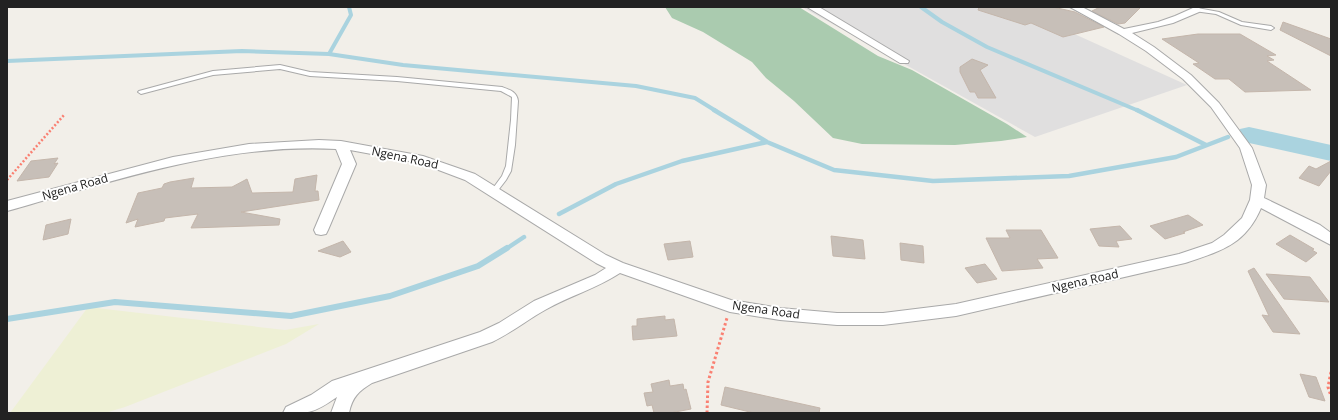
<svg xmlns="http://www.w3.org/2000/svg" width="1338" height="420" font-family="'Open Sans',sans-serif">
  <rect width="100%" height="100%" fill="#f2efe9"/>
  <path fill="#e0dfdf" d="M802 7H1015L1187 85 1035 137Z"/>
  <path fill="#eef0d5" d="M88 307 285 330 319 324 286 344 125 407 105 413H10Z"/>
  <path fill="#aacbaf" d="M665 7H799L878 56 912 70 1007 124 1027 137 1001 141 955 145 862 144 833 138 794 101 766 78 752 62 703 32 672 18Z"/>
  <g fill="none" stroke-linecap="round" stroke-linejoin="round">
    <path stroke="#aad3df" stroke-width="4" d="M921 7 942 22 987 47 1139 111
      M329 54 351 15 349 7
      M7 61 242 51 329 54 403 65 636 86 695 98 716 111"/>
    <path stroke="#aad3df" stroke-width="4.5" d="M714 110 767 142 834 170 933 181 1069 176 1176 157 1228 137
      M1137 110 1206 145
      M559 214 616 184 682 161 767 142
      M506 249 524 237"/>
    <path stroke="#aad3df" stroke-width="6" d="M7 319 115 302 291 316 390 296 478 266 507 248"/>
    <path fill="#aad3df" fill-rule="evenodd" d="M1249 127 1331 145V161L1240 141 1236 135 1240 129Z"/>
  </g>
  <path fill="#c7bfb8" stroke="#c4b6ab" d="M979 7H1053L1075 12 1104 27 1063 37 1031 23 1025 25 978 10Z
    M1100 7H1141L1125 23 1118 24 1092 11Z
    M1283 22 1331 39V56L1280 30Z
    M1198 34H1240L1276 55 1267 56 1274 60 1267 61 1311 90 1245 92 1229 79H1215L1193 64 1199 63 1162 39Z
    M972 59 988 65 980 70 996 98H978L975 92H970L960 72V67Z
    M58 158 54 164 58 163 49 177 17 181 31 161Z
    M1331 161V171L1319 186 1299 178 1309 166 1316 169Z
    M317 175 315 191H318L319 200 241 212 280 219 279 225 191 228 198 214 165 218 164 221 135 227 138 219 126 223 138 193 162 188 164 184 170 182 194 178 191 188 232 187 247 179 252 193 293 192 295 179Z
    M1188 215 1203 225 1183 232 1185 233 1165 239 1150 226Z
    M71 219 68 234 43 240 46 225Z
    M1120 226 1132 239 1116 241 1119 247 1099 246 1090 229Z
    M1006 230H1041L1058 258 1037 259 1043 268 1002 271 986 238H1010Z
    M1290 235 1314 249 1312 250 1317 253 1306 262 1276 244Z
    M831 236 863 240 865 259 833 256Z
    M343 241 351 252 340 257 318 251Z
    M690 241 693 257 668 260 664 244Z
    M900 243 923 246 924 263 901 260Z
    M985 264 997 279 977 283 965 268Z
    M1254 268 1300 334 1273 332 1262 315 1269 316 1248 271Z
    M1266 274 1310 277 1329 302 1284 299Z
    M665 316V320L674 319 677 336 633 340 632 326H637V319Z
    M1300 374 1316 377 1325 401 1309 397Z
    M669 380 670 386 683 384 684 390 686 389 691 409 670 413H654L652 405 647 406 644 393 653 392 651 384Z
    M725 387 820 408 819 413H754L721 405Z"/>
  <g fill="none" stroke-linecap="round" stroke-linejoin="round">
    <defs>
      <path id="service" d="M1192 7 1219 12 1242 22 1271 26 1274 28 1271 30 1241 25 1216 14 1194 11Z
        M280 65 310 72 397 77 502 87C510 90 517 92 518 101L515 145 511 171 506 180 496 193H492L491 191 502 176 506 166 511 120 512 97 501 91 397 81 310 76 280 69 213 75 141 94 138 92 139 91 213 71Z"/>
      <path id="minor" d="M807 7H819L909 61 908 63H900Z
        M1070 7H1082L1124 29 1158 22 1175 16 1193 8H1199L1201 10 1199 12 1173 23 1132 33 1154 47 1191 75 1219 103 1252 148 1266 185 1264 198 1320 225 1331 233V245L1261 208C1245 245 1221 251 1185 263L956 316 883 325H837L780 320 730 312 620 273C596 289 569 296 545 310 527 320 511 333 492 342L372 383C359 391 352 397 349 413H331L337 397C314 413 311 413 283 413L286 407 311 395 332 381 480 332 499 323 534 301 595 275 606 268 596 263 465 180 420 163 350 150 356 164 328 230 326 234 321 235 316 234 314 230 342 164 336 149C223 143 114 181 7 211V201L173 157 249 144 319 140 341 141 423 156 475 174 606 255 623 263 731 300 780 308 837 313H883L956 304 1179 254 1212 243 1224 235 1242 218 1250 200 1252 185 1240 148 1211 107 1183 79 1146 51 1119 34Z"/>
    </defs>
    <use href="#service" stroke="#a9a9a9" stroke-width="2"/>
    <use href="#minor" stroke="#a9a9a9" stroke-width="2"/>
    <path stroke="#fa8072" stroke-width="2.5" stroke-dasharray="2 2" stroke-linecap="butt" d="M7 180 64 115"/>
    <path stroke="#fa8072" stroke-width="3" stroke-dasharray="2.5 2.5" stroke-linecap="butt" d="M1331 372 1328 387 1331 396
      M707 413 708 382 727 318"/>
    <use href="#service" fill="#fff" fill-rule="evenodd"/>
    <use href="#minor" fill="#fff" fill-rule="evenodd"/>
  </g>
  <g text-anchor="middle" stroke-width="4" stroke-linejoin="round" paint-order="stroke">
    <g font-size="12" fill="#222" stroke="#fff">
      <text transform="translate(405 158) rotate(12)" y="4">Ngena Road</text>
      <text transform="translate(75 187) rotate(-16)" y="4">Ngena Road</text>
      <text transform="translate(1085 281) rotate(-13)" y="4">Ngena Road</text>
      <text transform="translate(766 310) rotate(8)" y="4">Ngena Road</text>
    </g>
  </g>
  <rect width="1338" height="420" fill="none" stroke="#222222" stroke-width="16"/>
</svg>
